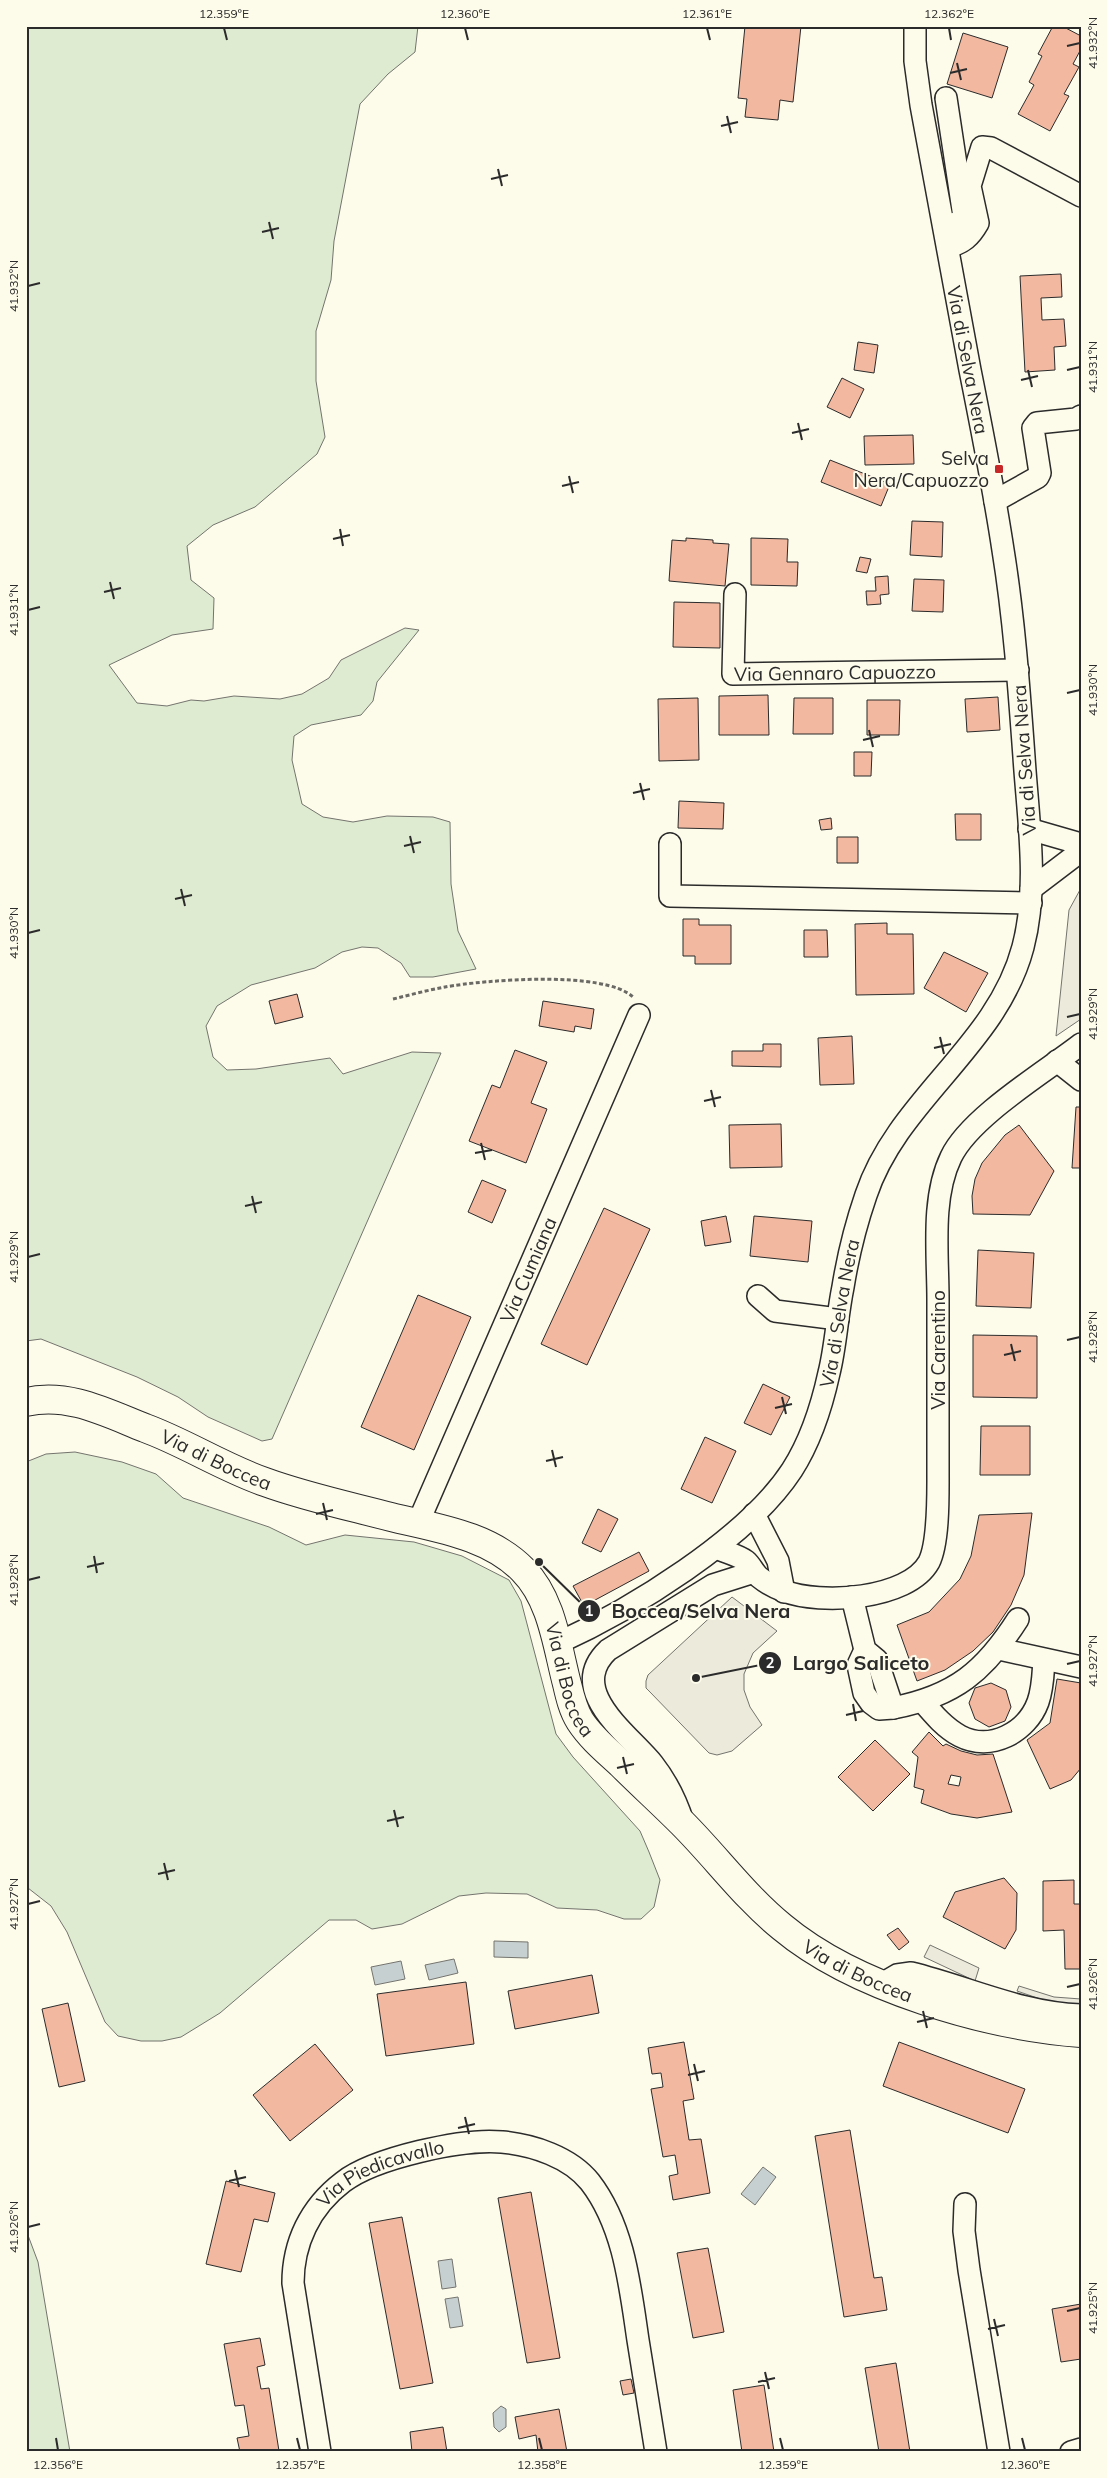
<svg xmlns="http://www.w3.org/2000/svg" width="1107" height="2478" font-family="Mulish,sans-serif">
  <rect width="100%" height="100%" fill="#fdfbea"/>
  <path fill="#deebd1" stroke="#74746e" d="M26 26H418L415 52 388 74 360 104 334 241 331 280 316 331V381L325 437 317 454 255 507 213 525 187 546 191 580 214 598 213 629 172 635 109 665 137 703 167 706 191 700 204 701 234 696 280 699 302 694 329 678 341 660 405 628 419 630 377 682 373 701 361 715 311 725 294 736 292 760 302 804 323 817 353 822 387 816 433 817 450 822 451 884 458 931 476 969 433 977H410L401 963 378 948 362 947 342 952 315 968 251 985 217 1006 206 1026 213 1057 227 1070 256 1069 330 1058 343 1074 412 1052 441 1053 272 1439 262 1441 208 1417 178 1397 137 1377 41 1339 26 1341Z
    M75 1452 122 1462 156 1474 183 1498 269 1527 306 1545 345 1535 414 1542 462 1556 509 1580 521 1601 556 1734 573 1757 640 1831 649 1852 660 1880 654 1907 641 1919H624L597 1910 557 1908 527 1894 486 1893 459 1896 402 1924 372 1929 356 1920H329L220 2013 181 2037 162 2041H141L118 2036 105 2022 67 1932 51 1906 28 1888 26 1884V1462L46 1454Z
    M26 2230 38 2262 70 2452H26Z"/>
  <path fill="#eceadb" stroke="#74746e" d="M1081 888V1019L1056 1036 1069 910Z
    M732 1597 777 1631 753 1653 744 1674V1690L750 1707 762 1725 732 1751 717 1755 709 1753 650 1692 646 1688V1681L648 1675Z
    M930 1945 979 1968 975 1981 924 1957Z
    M1019 1986 1054 1997 1081 1999V2005L1046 2001 1017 1991Z"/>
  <path fill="#c7d0d0" stroke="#74746e" d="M494 1941 528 1942V1958L494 1957Z
    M454 1959 458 1973 429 1980 425 1965Z
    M401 1961 405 1979 375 1985 371 1967Z
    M763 2167 776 2177 755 2205 741 2194Z
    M452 2259 456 2287 442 2289 438 2261Z
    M458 2297 463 2326 450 2328 445 2299Z
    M501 2406 506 2409V2427L499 2432 494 2427 493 2413Z"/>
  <path fill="#f2b8a0" stroke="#2b2b2b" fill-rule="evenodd" d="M745 26H801L793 102 780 100 778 120 745 117 747 99 738 98Z
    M1053 26H1062L1081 36V49L1073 64 1079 67 1064 94 1069 96 1050 131 1018 114 1034 85 1029 82 1042 56 1038 54Z
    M963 33 1008 47 992 98 947 84Z
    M1061 274 1062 297 1041 298 1042 320 1064 319 1066 346 1054 347 1055 370 1025 372 1020 276Z
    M858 342 878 345 874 373 854 370Z
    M842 378 864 389 850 418 827 407Z
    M913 435 914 464 865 465 864 436Z
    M830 460 890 484 881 506 821 482Z
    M912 521 943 522 942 557 910 555Z
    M686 538 713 540V543L729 544 725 586 669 581 672 540 686 541Z
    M751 538 788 539 787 562H798L797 586 751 585Z
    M860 557 871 559 867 573 856 571Z
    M888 576 889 594 880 595 881 604 867 605 866 591H876L875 577Z
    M914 579 944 580 943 612 912 611Z
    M674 602 720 603V648L673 647Z
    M768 695 769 735H719V696Z
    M998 697 1000 730 967 732 965 699Z
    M698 698 699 760 659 761 658 699Z
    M794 698H833V734H793Z
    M867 700H900L899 735H867Z
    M854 752H872L871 776H854Z
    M679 801 724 803 723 829 678 828Z
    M955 814H981V840H956Z
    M831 818 832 829 821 830 819 820Z
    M837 837H858V863H837Z
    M683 919H699V925H731V964H695V956H683Z
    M887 923V934H913L914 994 856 995 855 924Z
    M804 930H827L828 957H804Z
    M944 952 988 973 966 1012 924 988Z
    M297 994 303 1017 275 1024 269 1001Z
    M543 1001 594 1009 591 1029 575 1026 574 1032 539 1026Z
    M852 1036 854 1084 820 1085 818 1038Z
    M763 1044H781V1067L732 1066V1051H763Z
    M515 1050 547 1062 531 1103 547 1109 526 1163 469 1141 492 1085 500 1088Z
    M1076 1107H1081V1168H1072Z
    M781 1124 782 1167 730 1168 729 1125Z
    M1019 1125 1054 1171 1030 1215 973 1214 972 1196 975 1179 982 1163 1005 1135Z
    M482 1180 506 1190 492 1223 468 1212Z
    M604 1208 650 1229 587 1365 541 1344Z
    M726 1216 731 1242 705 1246 701 1221Z
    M754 1216 812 1221 808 1262 750 1256Z
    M978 1250 1034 1253 1031 1308 976 1306Z
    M418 1295 471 1317 414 1450 361 1427Z
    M973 1335 1037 1336V1398L973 1397Z
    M763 1384 790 1397 771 1435 744 1423Z
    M981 1426H1030V1475H980Z
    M705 1437 736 1451 712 1503 681 1489Z
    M598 1509 618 1519 601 1552 582 1543Z
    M1032 1513 1024 1575 1011 1605 993 1632 973 1651 945 1670 917 1681 897 1625 929 1612 960 1579 971 1556 979 1515Z
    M639 1552 649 1571 584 1606 573 1586Z
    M1057 1679 1081 1683V1768L1071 1780 1050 1789 1027 1740 1050 1723Z
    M991 1683 1006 1690 1011 1707 1005 1721 989 1727 975 1719 969 1703 975 1688Z
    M929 1732 943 1746 946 1744 961 1751 977 1755 993 1754 1012 1812 977 1818 951 1814 921 1803 924 1790 914 1787 918 1757 912 1752ZM951 1775 961 1777 959 1786 948 1784Z
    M875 1740 910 1774 873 1811 838 1777Z
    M1004 1878 1017 1893 1016 1930 1005 1949 943 1917 955 1892Z
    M1074 1880V1904H1081V1969H1065L1064 1930 1043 1931V1881Z
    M898 1928 909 1942 899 1950 887 1935Z
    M592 1975 599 2013 515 2029 508 1991Z
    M466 1982 474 2044 386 2056 377 1994Z
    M68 2003 85 2081 59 2087 42 2009Z
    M684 2042 694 2099 683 2101 689 2140 701 2139 710 2193 673 2200 669 2176 678 2174 675 2155 663 2157 651 2089 663 2087 661 2073 652 2074 648 2048Z
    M899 2042 1025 2089 1008 2133 883 2086Z
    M315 2044 353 2090 290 2141 253 2095Z
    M850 2130 874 2278 882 2277 887 2310 844 2317 815 2136Z
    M226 2181 275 2193 268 2222 254 2219 241 2272 206 2264Z
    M531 2192 560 2358 527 2363 498 2198Z
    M402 2217 433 2383 400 2389 369 2223Z
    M708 2248 724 2332 693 2338 677 2253Z
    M1081 2304V2359L1061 2362 1052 2309Z
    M260 2338 265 2365 257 2367 261 2389 269 2388 279 2451 240 2452 237 2438 249 2436 244 2405 235 2406 224 2344Z
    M896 2363 910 2452H879L865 2368Z
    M631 2379 634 2393 623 2395 620 2381Z
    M764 2385 774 2452H742L733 2390Z
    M559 2409 567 2452H538L536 2435 519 2439 515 2417Z
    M443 2427 447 2452H412L410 2432Z"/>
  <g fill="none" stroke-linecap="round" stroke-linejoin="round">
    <defs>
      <g id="minor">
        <path d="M944 225 962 222 964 217 946 98"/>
        <path d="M948 247C963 243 970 237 978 223L970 186 982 147 991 148 1081 196"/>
        <path d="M995 501 1038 477 1040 473 1033 428 1037 423 1076 419 1081 416"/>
        <path id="s1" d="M735 594 733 674 1018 670"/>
        <path d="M1029 829 1081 844"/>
        <path d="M670 844V896L1031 903"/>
        <path d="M1031 889 1081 851"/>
        <path d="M1057 1061 1081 1080"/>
        <path d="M758 1296 775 1311 838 1319"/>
        <path d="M754 1514 778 1561 784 1592"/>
        <path id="s2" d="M418 1523 639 1015"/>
        <path d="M716 1548C725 1552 738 1555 746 1561 751 1565 754 1573 759 1577 765 1582 776 1588 784 1591 820 1605 908 1600 929 1562 939 1542 938 1494 938 1472 938 1414 938 1357 938 1299 938 1254 931 1198 951 1157 970 1117 1045 1072 1081 1044"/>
        <path d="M852 1597 865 1650 877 1660 893 1708C955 1696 985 1671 1018 1619"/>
        <path id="s3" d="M556 1644C631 1610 747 1539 792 1470 810 1442 822 1405 829 1373 836 1345 837 1316 843 1287 848 1256 856 1224 866 1195 898 1099 997 1046 1023 947 1039 886 1028 819 1024 757 1019 688 1014 618 1003 550 994 490 982 430 970 370 954 282 938 194 921 105L915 61V26"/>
        <path d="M999 1649 1081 1667"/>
        <path d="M865 1650 858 1665 864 1693 871 1703 879 1709 893 1708"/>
        <path d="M923 1702C934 1715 945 1728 960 1736 991 1752 1027 1732 1038 1702 1043 1688 1043 1674 1044 1660"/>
        <path d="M683 1822C676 1800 667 1782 653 1764 629 1734 565 1691 608 1650L713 1585 754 1572"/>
        <path d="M880 1985 897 1975 911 1973C968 1987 1021 2013 1081 2015"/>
        <path d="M965 2204 964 2231 969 2270 999 2452"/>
        <path id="s4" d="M320 2452 293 2283C293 2243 310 2207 343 2182 374 2158 463 2138 502 2142 533 2145 570 2157 590 2182 624 2226 630 2286 638 2340 644 2377 650 2414 656 2452"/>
        <path d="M1071 2452 1081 2449"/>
      </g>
      <g id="major">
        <path id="s5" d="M26 1402C68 1392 107 1413 145 1428 186 1443 224 1468 265 1482 306 1497 349 1506 391 1517 436 1528 489 1535 523 1570 552 1599 557 1646 567 1684 570 1697 573 1710 580 1721 591 1738 607 1751 621 1764 641 1784 662 1803 682 1823 716 1857 745 1897 782 1927 855 1988 987 2026 1081 2033"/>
      </g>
    </defs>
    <use href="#minor" stroke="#2b2b2b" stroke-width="24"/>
    <use href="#major" stroke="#2b2b2b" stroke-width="30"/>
    <path stroke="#6a6964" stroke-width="3" stroke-dasharray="4 2.5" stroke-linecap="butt" d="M393 999C410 995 428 990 445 987 484 980 604 970 633 997"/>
    <use href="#minor" stroke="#fdfbea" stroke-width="21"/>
    <use href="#major" stroke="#fdfbea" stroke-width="28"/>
  </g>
  <path fill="none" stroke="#2b2b2b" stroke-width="2" d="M224 28 227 40M465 28 468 40M707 28 710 40M949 28 951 40M1067 46 1080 43M957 63 961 80M950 73 967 69M727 116 731 133M721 126 738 122M498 169 502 186M491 179 508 175M269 222 273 239M262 232 279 228M28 286 40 283M1028 370 1032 387M1067 370 1080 367M1021 380 1038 376M798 423 802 440M792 433 809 429M569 476 573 493M562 486 579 482M340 529 343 546M333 539 350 535M110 582 114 599M104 592 121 588M28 610 40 607M1067 693 1080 690M869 730 873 747M863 740 880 736M640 783 644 800M633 793 650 789M410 836 414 853M404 846 421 842M181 889 185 906M175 899 192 895M28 933 40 930M1067 1017 1080 1014M940 1037 944 1054M934 1048 951 1044M711 1090 715 1107M704 1101 721 1097M481 1143 485 1160M475 1153 492 1150M252 1196 256 1213M245 1206 262 1202M28 1257 40 1254M1067 1340 1080 1337M1011 1344 1015 1361M1004 1355 1021 1351M782 1397 786 1414M775 1408 792 1404M552 1450 556 1467M546 1461 563 1457M323 1503 327 1520M316 1514 333 1510M94 1556 97 1573M87 1567 104 1563M28 1580 40 1577M1067 1664 1080 1661M853 1704 856 1721M846 1715 863 1711M623 1757 627 1774M617 1768 634 1764M394 1810 398 1827M387 1821 404 1817M164 1863 168 1880M158 1874 175 1870M28 1904 40 1901M1067 1987 1080 1984M923 2011 927 2028M917 2022 934 2018M694 2064 698 2081M688 2075 705 2071M465 2117 469 2134M458 2128 475 2124M235 2170 239 2187M229 2181 246 2177M28 2227 40 2224M1067 2311 1080 2308M994 2319 998 2336M988 2329 1005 2325M765 2372 769 2389M758 2382 775 2378M56 2438 58 2450M297 2438 300 2450M539 2438 542 2450M780 2438 783 2450M1022 2438 1025 2450"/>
  <rect fill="#c62828" stroke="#fdfbea" stroke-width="2" x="994" y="464" width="10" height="10" rx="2.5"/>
  <g text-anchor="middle" stroke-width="4" stroke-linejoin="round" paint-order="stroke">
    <g font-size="19" fill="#2b2b2b" stroke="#fdfbea">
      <text transform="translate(968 360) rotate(79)" y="7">Via di Selva Nera</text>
      <text dy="7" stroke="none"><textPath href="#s1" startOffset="182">Via Gennaro Capuozzo</textPath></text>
      <text transform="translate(1024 760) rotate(-94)" y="7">Via di Selva Nera</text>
      <text dy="7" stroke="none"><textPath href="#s2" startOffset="276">Via Cumiana</textPath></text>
      <text dy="7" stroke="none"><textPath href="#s3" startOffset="461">Via di Selva Nera</textPath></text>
      <text transform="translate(938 1350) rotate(-90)" y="7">Via Carentino</text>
      <text dy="7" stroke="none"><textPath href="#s5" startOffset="202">Via di Boccea</textPath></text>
      <text dy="7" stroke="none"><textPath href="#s5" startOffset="651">Via di Boccea</textPath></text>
      <text dy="7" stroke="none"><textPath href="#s5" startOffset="1071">Via di Boccea</textPath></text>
      <text dy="7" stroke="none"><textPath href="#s4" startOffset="326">Via Piedicavallo</textPath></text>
    </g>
    <g font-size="19" fill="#2b2b2b" stroke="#fdfbea" text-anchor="end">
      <text x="989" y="465">Selva<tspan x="989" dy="22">Nera/Capuozzo</tspan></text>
    </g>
  </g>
  <path fill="none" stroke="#2b2b2b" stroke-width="2" d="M539 1562L589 1611M696 1678L770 1663"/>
  <g fill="#2b2b2b" stroke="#fdfbea" stroke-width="2">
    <circle cx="539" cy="1562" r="5"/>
    <circle cx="696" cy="1678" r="5"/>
    <circle cx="589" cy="1611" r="12"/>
    <circle cx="770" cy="1663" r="12"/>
  </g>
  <g font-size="15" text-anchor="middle" font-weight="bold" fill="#fff">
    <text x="589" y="1616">1</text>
    <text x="770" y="1668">2</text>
  </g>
  <g font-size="20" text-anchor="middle" font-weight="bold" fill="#2b2b2b" stroke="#fdfbea" stroke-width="4" stroke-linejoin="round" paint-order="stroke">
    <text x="701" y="1618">Boccea/Selva Nera</text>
    <text x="861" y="1670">Largo Saliceto</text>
  </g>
  <rect width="1107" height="2478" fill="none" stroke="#fdfbea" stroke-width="55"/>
  <rect x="28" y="28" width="1052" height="2422" fill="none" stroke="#2b2b2b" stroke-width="2"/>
  <g font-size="12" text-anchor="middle" fill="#2b2b2b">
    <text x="224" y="18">12.359°E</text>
    <text x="465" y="18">12.360°E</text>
    <text x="707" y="18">12.361°E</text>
    <text x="949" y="18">12.362°E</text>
    <text transform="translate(1093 43) rotate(-90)" y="4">41.932°N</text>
    <text transform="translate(14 286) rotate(-90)" y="4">41.932°N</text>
    <text transform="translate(1093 367) rotate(-90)" y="4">41.931°N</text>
    <text transform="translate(14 610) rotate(-90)" y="4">41.931°N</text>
    <text transform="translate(1093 690) rotate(-90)" y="4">41.930°N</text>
    <text transform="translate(14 933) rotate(-90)" y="4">41.930°N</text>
    <text transform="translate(1093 1014) rotate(-90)" y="4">41.929°N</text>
    <text transform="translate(14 1257) rotate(-90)" y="4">41.929°N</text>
    <text transform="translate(1093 1337) rotate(-90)" y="4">41.928°N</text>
    <text transform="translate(14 1580) rotate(-90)" y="4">41.928°N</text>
    <text transform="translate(1093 1661) rotate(-90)" y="4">41.927°N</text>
    <text transform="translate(14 1904) rotate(-90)" y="4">41.927°N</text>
    <text transform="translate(1093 1984) rotate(-90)" y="4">41.926°N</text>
    <text transform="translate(14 2227) rotate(-90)" y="4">41.926°N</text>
    <text transform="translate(1093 2308) rotate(-90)" y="4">41.925°N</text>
    <text x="58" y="2469">12.356°E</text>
    <text x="300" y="2469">12.357°E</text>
    <text x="542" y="2469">12.358°E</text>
    <text x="783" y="2469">12.359°E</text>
    <text x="1025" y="2469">12.360°E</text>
  </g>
</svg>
